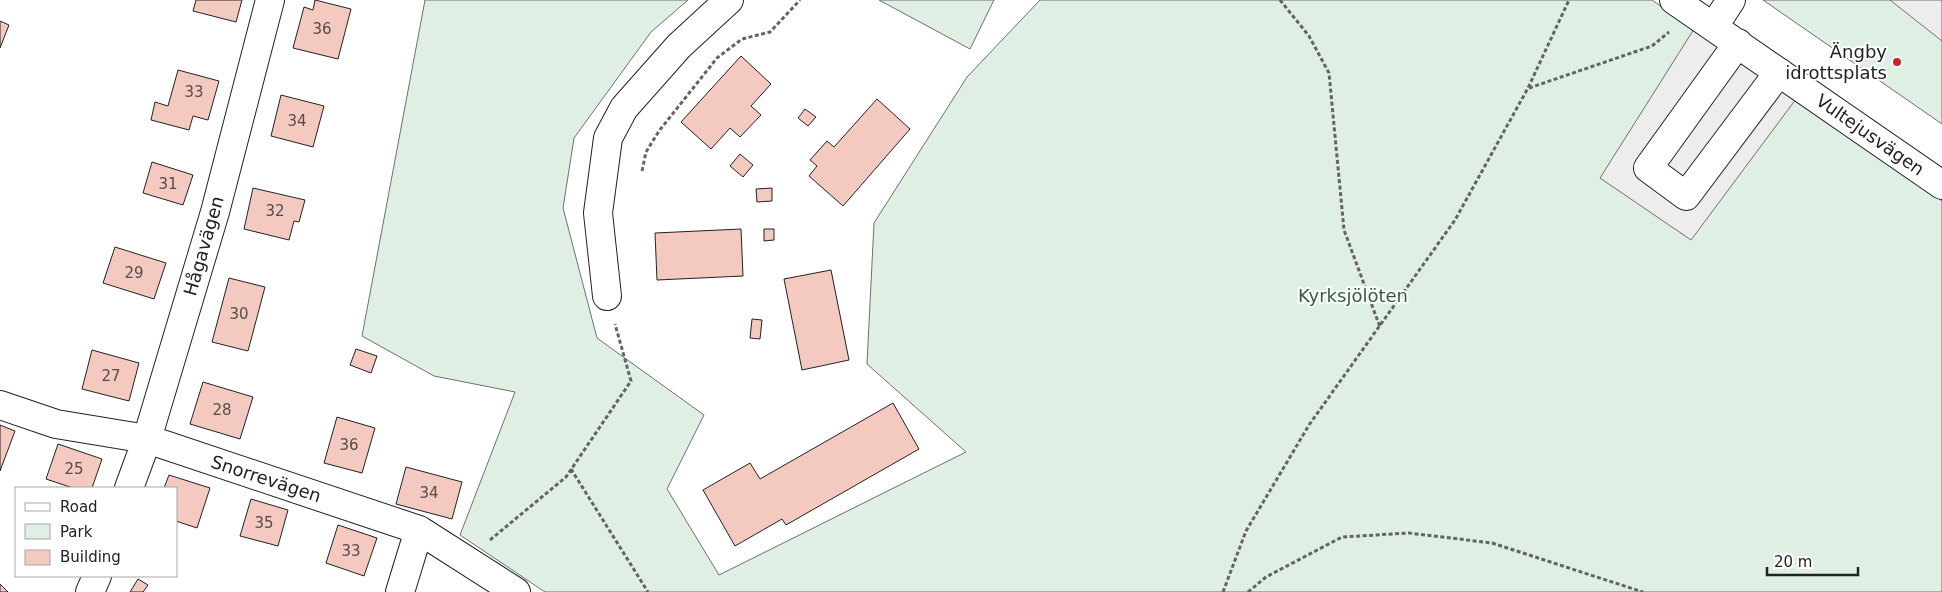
<svg xmlns="http://www.w3.org/2000/svg" width="1942" height="592" font-family="'DejaVu Sans',sans-serif">
  <rect width="100%" height="100%" fill="#fff"/>
  <path fill="#e0efe3" stroke="#6f6f6f" d="M425 0H688L651 32 574 138 563 208 597 338 704 415 667 489 719 575 966 452 867 364 874 223 967 77 1040 0H1652L1942 201V592H545L460 535 515 392 434 376 362 336Z
    M879 0H994L970 49Z
    M1763 0H1942V124Z"/>
  <path fill="#ededed" stroke="#6f6f6f" d="M1890 0H1942V41Z
    M1694 29 1796 99 1691 240 1600 178Z"/>
  <path fill="#f3c9c0" stroke="#222" d="M196 0H242L236 22 193 11Z
    M315 0 351 9 338 59 293 48 304 7 313 10Z
    M0 21 9 25 0 48Z
    M741 56 771 84 751 106 761 115 740 137 730 128 711 149 681 122Z
    M178 70 219 81 208 120 193 116 189 130 151 120 155 102 168 106Z
    M281 95 324 106 313 147 271 136Z
    M877 99 910 129 843 206 809 176 817 166 810 160 827 141 834 147Z
    M805 109 816 117 808 126 798 118Z
    M740 154 753 165 743 177 730 166Z
    M152 162 193 175 183 205 143 193Z
    M253 188 305 200 299 222 294 221 289 240 244 229Z
    M772 188V201L757 202 756 189Z
    M741 229 743 276 657 280 655 233Z
    M764 229H774V240L764 241Z
    M115 247 166 263 154 299 103 283Z
    M831 270 849 360 802 370 784 279Z
    M229 278 265 287 248 351 212 342Z
    M752 319 762 320 760 339 750 338Z
    M356 349 377 356 371 373 350 365Z
    M92 350 139 363 129 401 82 389Z
    M203 382 253 397 240 439 190 424Z
    M893 403 919 449 786 525 782 519 735 546 703 490 750 463 760 479Z
    M337 417 375 428 362 473 324 463Z
    M0 425 15 431 0 471Z
    M58 444 102 459 92 488H73L46 479Z
    M406 467 462 482 452 519 396 504Z
    M169 475 210 488 197 528 176 521V488H164Z
    M251 499 288 510 278 546 240 536Z
    M338 525 377 538 364 576 326 563Z
    M138 579 148 585 143 592H130Z
    M0 584 8 592H0Z"/>
  <g fill="none" stroke-linecap="round" stroke-linejoin="round">
    <defs>
      <path id="minor" d="M1674 0 1942 185
        M1714 26 1731 0
        M1738 43 1648 168 1686 196 1779 72
        M607 296 598 213 608 138 624 108 679 46 729 0
        M0 405 56 424 147 439 419 530 516 592
        M129 488 147 439 215 212 270 0
        M90 592 97 576
        M400 592 419 530"/>
    </defs>
    <use href="#minor" stroke="#222" stroke-width="30"/>
    <path stroke="#646464" stroke-width="3" stroke-dasharray="4 2.5" stroke-linecap="butt" d="M1280 0 1309 36 1329 73 1344 230 1380 327
      M1529 88 1652 46 1669 32
      M642 171 646 152 659 131 717 58 742 39 770 32 800 0
      M571 469 648 592
      M490 540 566 477 631 381 615 324
      M1223 592 1246 531 1309 425 1455 220 1528 88 1569 0
      M1248 592 1266 577 1342 537 1409 533 1492 543 1643 592"/>
    <use href="#minor" stroke="#fff" stroke-width="28"/>
  </g>
  <circle fill="#c62828" stroke="#fff" stroke-width="2" cx="1897" cy="62" r="5"/>
  <g text-anchor="middle" stroke-width="4" stroke-linejoin="round" paint-order="stroke">
    <g font-size="15" fill="#564c4a">
      <text x="322" y="34">36</text>
      <text x="194" y="97">33</text>
      <text x="297" y="126">34</text>
      <text x="168" y="189">31</text>
      <text x="275" y="216">32</text>
      <text x="134" y="278">29</text>
      <text x="239" y="319">30</text>
      <text x="111" y="381">27</text>
      <text x="222" y="415">28</text>
      <text x="349" y="450">36</text>
      <text x="74" y="474">25</text>
      <text x="429" y="498">34</text>
      <text x="264" y="528">35</text>
      <text x="351" y="556">33</text>
    </g>
    <g font-size="18" fill="#222" stroke="#fff" text-anchor="end">
      <text x="1887" y="58">Ängby<tspan x="1887" dy="21">idrottsplats</tspan></text>
    </g>
    <g font-size="18" fill="#222" stroke="#fff">
      <text transform="translate(1870 135) rotate(35)" y="6">Vultejusvägen</text>
      <text transform="translate(204 246) rotate(-74)" y="6">Hågavägen</text>
      <text transform="translate(266 479) rotate(18)" y="6">Snorrevägen</text>
    </g>
    <g font-size="18" fill="#2f5e38" stroke="#fff">
      <text x="1353" y="302">Kyrksjölöten</text>
    </g>
  </g>
  <rect x="15" y="487" width="162" height="90" fill="#ffffff" stroke="#a7a7a7"/>
  <rect x="25" y="503" width="25" height="8" fill="#ffffff" stroke="#a7a7a7"/>
  <text x="60" y="512" font-size="15" fill="#222222">Road</text>
  <rect x="25" y="524" width="25" height="15" fill="#e0efe3" stroke="#a7a7a7"/>
  <text x="60" y="537" font-size="15" fill="#222222">Park</text>
  <rect x="25" y="550" width="25" height="15" fill="#f3c9c0" stroke="#a7a7a7"/>
  <text x="60" y="562" font-size="15" fill="#222222">Building</text>
  <path d="M1767 567v8h91v-8" fill="none" stroke="#222222" stroke-width="2.5"/>
  <text x="1774" y="567" font-size="15" fill="#222222" stroke="#ffffff" stroke-width="4" paint-order="stroke">20 m</text>
</svg>
